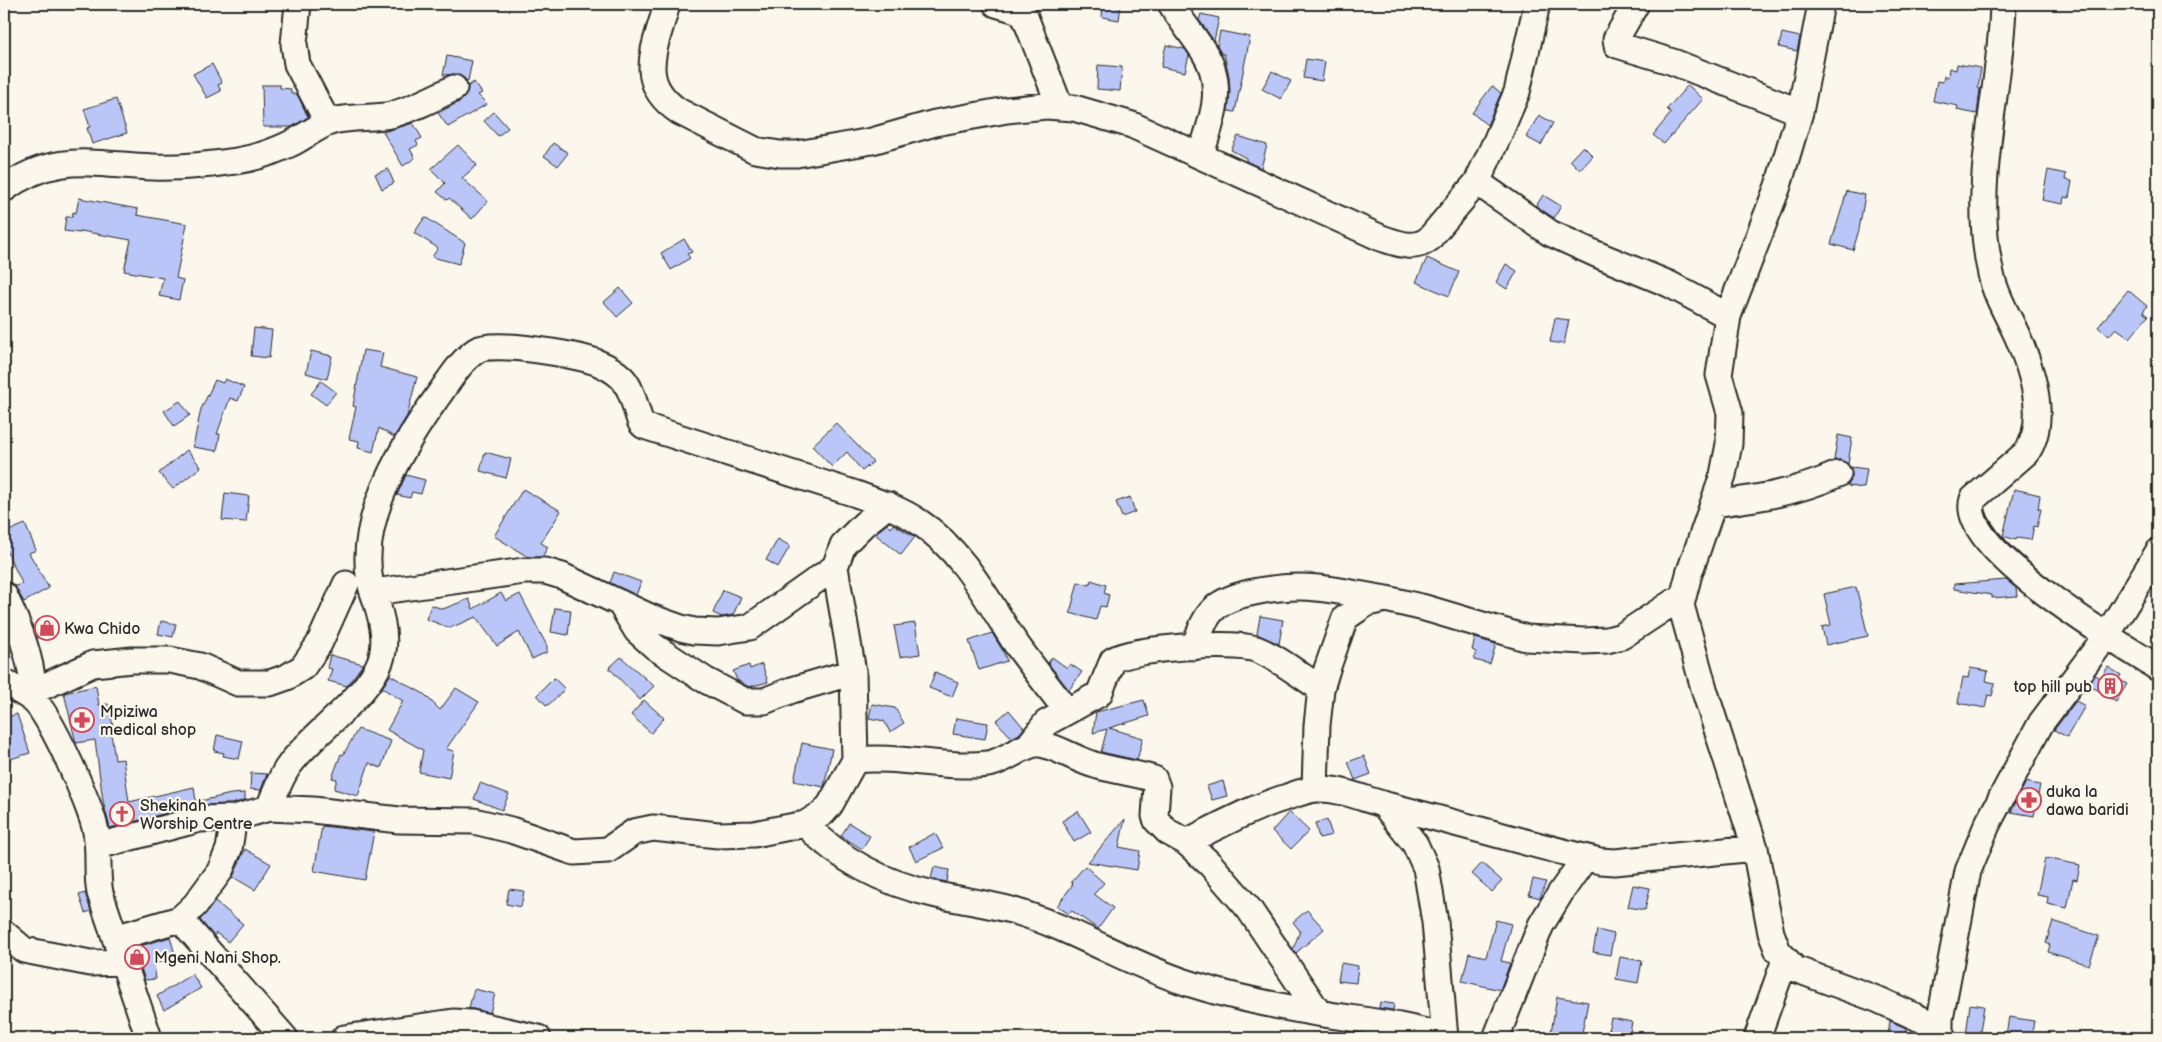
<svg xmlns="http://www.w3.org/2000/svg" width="2162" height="1042" font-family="'Balsamiq Sans',sans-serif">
  <rect width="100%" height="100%" fill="#fbf7ec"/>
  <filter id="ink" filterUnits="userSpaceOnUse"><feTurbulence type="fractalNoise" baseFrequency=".02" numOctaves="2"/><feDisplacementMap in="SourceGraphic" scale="10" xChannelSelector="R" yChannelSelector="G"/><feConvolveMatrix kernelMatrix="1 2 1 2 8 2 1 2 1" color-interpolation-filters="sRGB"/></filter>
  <g filter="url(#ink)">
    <path fill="#b9c6f7" stroke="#2b2b2b" d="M1103 4H1121L1119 20 1102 17Z
      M1201 14 1219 18 1214 41 1199 20Z
      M1220 31 1250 37 1235 112 1228 111 1230 91 1229 76 1224 54H1221L1217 46Z
      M1782 33 1800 37 1797 51 1779 47Z
      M1166 45 1185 49 1189 55 1185 72 1161 67Z
      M447 56 472 61 468 81 455 74 443 75Z
      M1306 59 1325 62 1322 81 1303 78Z
      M212 64 222 83 218 85 221 91 207 98 193 74Z
      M1957 64 1981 68 1978 88 1980 89 1977 114 1957 110 1958 106 1933 101 1937 81 1943 82 1944 76 1948 77 1949 68 1956 70Z
      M1098 65 1122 67 1120 91 1097 89Z
      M1272 71 1291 81 1281 99 1262 89Z
      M474 82 482 93 478 95 487 104 448 127 438 113 461 101 466 95 468 86Z
      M262 85H280V88L291 89V94H296L298 96 308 117 292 127H263Z
      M1688 85 1703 99 1664 144 1653 135 1671 113 1667 109Z
      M1492 86 1501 93 1487 125 1472 113Z
      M116 99 127 133 92 144 87 128 90 127 84 109Z
      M494 112 508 128 498 136 484 121Z
      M1539 115 1553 123 1541 145 1526 137Z
      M413 123 422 138 416 141 418 145 410 149 415 158 403 166 383 132Z
      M1238 136 1267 145 1261 168 1246 161V158L1231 150Z
      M553 143 568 153 558 166 544 156Z
      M458 145 477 165 462 178 488 201 472 219 449 198 447 200 437 192 445 183 431 169Z
      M1583 146 1593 156 1580 170 1570 160Z
      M388 169 394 183 382 189 375 174Z
      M2048 170 2066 174 2065 180 2072 181 2069 198 2064 197 2063 204 2042 200Z
      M1847 191 1865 195 1859 230 1853 250 1831 244Z
      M1543 195 1561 206 1554 218 1536 206Z
      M79 198 138 209 137 215 187 224 176 278 183 280 179 300 159 296 163 278 124 271 131 240 81 231 80 233 64 231 66 217H72L73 212 76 213Z
      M425 217 465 243 459 264 432 257 438 248 414 233Z
      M684 239 692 252 687 254 690 258 671 270 661 253Z
      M1427 258 1459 272 1449 296 1416 282Z
      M1506 264 1517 271 1507 289 1496 282Z
      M620 288 633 303 617 317 604 302Z
      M2128 290 2147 306 2143 312 2148 316 2130 338 2116 328 2109 336 2098 327Z
      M1555 318 1569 320 1564 344 1550 342Z
      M254 328 272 330 269 358 251 356Z
      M363 350 383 353 380 367 417 377 407 416 394 437 379 428 373 452 358 448 359 441 349 439 356 407 353 406Z
      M311 351 332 356 327 379 306 373Z
      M225 379 244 387 238 401 230 398 217 434H220L217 451 193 447 201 409 215 380 223 383Z
      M321 381 336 392 326 405 311 394Z
      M180 401 190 415 174 426 164 411Z
      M836 423 873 462 862 471 847 452 832 467 812 446Z
      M1838 435 1852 438 1848 464 1840 460H1834Z
      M187 450 201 467 173 489 159 473Z
      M485 452 511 459 506 478 480 471Z
      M1851 467 1867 469 1864 488 1848 486 1852 476Z
      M406 475 425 480 421 494 412 492 410 498 397 495Z
      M523 489 561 511 541 543 548 547 542 557H528L494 536Z
      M2014 489 2040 495 2038 509H2041L2037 527 2034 526 2031 540 2017 538 2016 540 2003 536Z
      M225 493 249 496 246 522 222 520Z
      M1130 497 1135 512 1122 517 1116 502Z
      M25 524 36 550 29 553 49 588 24 602 15 587 22 583 4 546V533Z
      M887 524 891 528 893 524 915 537 901 555 875 534Z
      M778 539 790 546 778 567 766 560Z
      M614 572 641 582 636 595 610 583Z
      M1091 580 1106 585 1104 593 1109 595 1106 607 1100 606 1096 620 1070 613 1078 582 1090 585Z
      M2006 580 2016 588 2017 596 1992 598V595L1954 589V584Z
      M1856 587 1868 636 1826 645 1822 627 1831 625 1824 594Z
      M723 590 741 597 733 615 722 617 713 613Z
      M501 593 506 601 520 594 547 646V652L532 659 519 632 497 646 476 617 450 628 426 619 431 605 443 609 469 599 473 609Z
      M555 608 571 610 568 635 551 632Z
      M1260 616 1283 620 1279 644 1257 634Z
      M161 621 176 624 173 637 158 634Z
      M915 623 920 654 900 657 894 626Z
      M992 633 1003 651 1007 661 979 670 969 641Z
      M1475 638 1496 644 1490 664 1474 660 1476 652 1472 650Z
      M330 655 363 664 347 686 328 681 332 669 327 668Z
      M621 657 654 686 640 700 609 668Z
      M1052 657 1067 668 1070 664 1082 672 1069 690 1048 663Z
      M762 664 768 682 749 687 737 680 733 671 749 665 750 669Z
      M2108 667 2121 675 2118 679 2127 684 2116 702 2088 684 2095 675 2101 678Z
      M1970 668 1988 671 1986 681 1995 683 1992 696 1988 695 1985 708 1958 703 1963 677 1968 678Z
      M935 672 958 682 952 697 929 688Z
      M390 675 424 694 440 710 456 688 479 702 446 749 454 751 449 778 419 772 423 750 387 730 403 701 382 688Z
      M554 678 565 689 547 706 537 695Z
      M96 686 99 705 108 704 113 726H110L115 760 123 759 129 802 194 787 196 802 231 794 245 793V800L232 804 196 805 110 828 103 801 95 740 76 743 64 693Z
      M644 700 664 718 651 733 631 715Z
      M1144 700 1149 716 1109 728 1143 738 1137 760 1101 752 1107 729 1093 733 1096 712Z
      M2076 701 2085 706 2067 737 2054 730Z
      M872 704 895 708 904 723 890 732 884 721 869 718Z
      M1009 710 1024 728 1019 734 1012 738 996 721Z
      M17 714 30 753 4 761V718Z
      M956 718 988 723 985 739 953 734Z
      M358 729 391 741 381 768 369 763 358 796 334 789 337 779 332 778 341 754 343 755Z
      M217 735 243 741 239 759 223 756 224 753 214 751Z
      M802 743 832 749 824 787 794 781Z
      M1364 756 1371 774 1355 780 1348 762Z
      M251 773 267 774 261 790 250 789Z
      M1223 781 1227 796 1212 800 1207 786Z
      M2026 782 2040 785 2034 816 2011 812Z
      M480 783 509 794 502 810 474 799Z
      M1078 811 1091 832 1074 842 1062 821Z
      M1289 812 1309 831 1291 849 1272 831Z
      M1125 819 1119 847 1140 851 1137 870 1088 862Z
      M1327 820 1332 835 1319 838 1315 823Z
      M849 823 870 836 862 849 841 836Z
      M322 826 374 832 365 880 314 871Z
      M935 833 943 848 916 861 909 847Z
      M245 849 271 864 255 890 233 877Z
      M2045 858 2080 865 2077 880 2073 879 2067 908 2047 904 2048 897 2037 895Z
      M1482 863 1502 881 1492 892 1472 874Z
      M1085 866 1104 883 1094 894 1113 908 1098 929 1072 911 1069 914 1057 906 1073 884 1071 882Z
      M934 867 949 870 947 882 931 879Z
      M1533 879 1546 882 1540 898 1529 895Z
      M1633 885 1650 888 1645 910 1628 907Z
      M509 889 524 891 521 907 506 904Z
      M85 893 91 911 85 913 79 895Z
      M215 901 243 924 228 942 216 933 214 936 200 920Z
      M1307 910 1324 929 1296 953 1293 949 1300 931 1293 922Z
      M1496 920 1511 924 1501 961 1510 963 1500 990 1462 981 1469 953 1486 957Z
      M2053 921 2099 936 2089 965 2048 952 2050 945 2046 943Z
      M1597 930 1614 934 1610 955 1593 952Z
      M170 937 176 958 154 964 156 979 145 980 134 948Z
      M1620 957 1642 961 1638 983 1616 979Z
      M1341 963 1358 966 1356 983 1338 981Z
      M192 974 201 988 164 1010 157 996Z
      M474 989 495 994 490 1013 469 1008Z
      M1557 997 1588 1002 1581 1038H1550Z
      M1380 1002 1394 1004 1393 1010 1379 1008Z
      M1970 1004 1984 1006 1979 1038 1966 1036Z
      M2009 1017 2034 1021 2031 1038 2006 1035Z
      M1611 1018 1632 1022 1629 1038H1612L1614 1031 1608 1030Z
      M1890 1021 1906 1028 1904 1038H1887Z"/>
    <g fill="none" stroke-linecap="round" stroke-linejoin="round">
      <defs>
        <path id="minor" d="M298 4 294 44 297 64 328 123
          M667 4C656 47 634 82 680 112L755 150 780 154H797L872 141 935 123 1007 110 1046 106 1074 108 1132 125 1381 238C1397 243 1414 251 1429 239L1477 182 1497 139 1517 92 1537 4
          M996 4 1017 10 1025 17 1060 107
          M1171 4C1181 21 1193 35 1204 52 1226 85 1212 122 1200 156
          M1636 4 1616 39 1617 45 1673 62 1800 112
          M1821 4 1800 112 1778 186 1728 316 1719 375 1730 413 1729 444 1723 475 1689 574 1681 605 1705 692 1755 848 1771 933 1778 951 1795 969 1879 1000 1923 1020 1940 1031
          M2003 4C2001 94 1970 184 1991 274 1997 302 2014 324 2023 350 2035 381 2046 423 2027 452L1973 499C1956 548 2122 645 2158 668
          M1477 182 1550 233 1596 254 1669 284 1728 316
          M4 189C55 151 94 165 153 167 181 168 209 165 236 161 256 158 276 151 294 142 305 136 316 128 327 123 345 116 371 119 391 115 413 109 434 98 454 88
          M1713 504C1760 498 1795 493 1838 474
          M4 595C20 627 34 663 34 701
          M375 598C349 532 400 449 438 396 449 381 460 361 477 350 493 340 577 355 596 362 606 366 615 371 622 378 633 389 635 409 641 423L644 426 856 494C878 502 900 509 919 522 962 550 987 599 1014 641 1031 665 1049 688 1067 711
          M620 603 637 631 655 647 705 680 745 701H764L792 690 853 672
          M1194 647C1199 635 1203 620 1213 610 1232 590 1291 585 1317 588 1338 590 1360 595 1381 598
          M4 682C13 688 25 693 33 700 50 713 92 809 96 832 100 853 96 873 100 893L149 1038
          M34 691 93 664 132 660H170L200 666 238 683H270L287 677 303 667 319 644 346 584
          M1029 745 1046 723 1099 694 1113 660C1136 648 1231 641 1256 649 1279 658 1301 676 1321 689
          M855 760 853 672 835 567 843 545 864 524 888 505
          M1315 789 1317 725 1321 689 1327 669 1345 618 1367 603 1386 599 1425 608 1526 638 1584 641 1607 640 1622 636 1675 601
          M1384 805 1415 844 1426 868 1435 922 1445 1038
          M269 808C275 793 281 775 291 763 314 732 377 691 383 651 386 634 381 615 375 598L382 591 524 571H545L562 576 650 617 681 628 694 631 718 632 750 627 835 567
          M805 824C840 860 884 883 933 894 959 900 985 903 1011 910 1071 927 1123 961 1182 981 1229 997 1280 1007 1330 1015 1367 1021 1409 1025 1445 1038
          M1186 842C1219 826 1251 808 1287 797 1296 794 1306 790 1316 789 1341 788 1363 799 1386 805 1458 823 1528 844 1600 861L1615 862 1755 848
          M98 846 200 819 234 818 269 808 313 810 399 820 474 821 511 830 574 852 608 850 634 832 653 828 718 835 754 834 805 824 823 813 830 805 855 760C899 755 944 769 988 764 1007 761 1025 742 1041 744 1060 748 1078 761 1098 766 1116 771 1135 773 1154 779L1157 787 1155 816 1157 821 1168 832 1186 842 1210 864 1249 909 1319 1013
          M180 919 285 1038
          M4 933 24 950 90 963 123 962
          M115 938 180 919 195 905 220 871 229 849 234 818
          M344 1038 453 1022 471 1023 538 1038
          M1496 1038 1541 925 1561 892 1585 858
          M1757 1038 1785 960
          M1943 1038 1940 1031V1019L1968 871 1987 825 2041 723 2107 635 2158 552"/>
      </defs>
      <use href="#minor" stroke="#2b2b2b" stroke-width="29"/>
      <use href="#minor" stroke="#fbf7ec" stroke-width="25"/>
    </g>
  </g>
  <defs>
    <symbol id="shop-ring" viewBox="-11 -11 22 22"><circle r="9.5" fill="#fbf7ec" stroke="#d1495b" stroke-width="1.5"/><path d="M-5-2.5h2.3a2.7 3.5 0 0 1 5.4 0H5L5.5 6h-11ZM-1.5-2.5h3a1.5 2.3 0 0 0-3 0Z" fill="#d1495b"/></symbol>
    <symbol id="building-ring" viewBox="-11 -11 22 22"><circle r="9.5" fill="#fbf7ec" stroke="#d1495b" stroke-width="1.5"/><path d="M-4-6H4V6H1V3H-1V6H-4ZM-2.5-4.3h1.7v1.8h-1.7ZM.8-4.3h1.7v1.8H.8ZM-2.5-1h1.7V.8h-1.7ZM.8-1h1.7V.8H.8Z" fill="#d1495b"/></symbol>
    <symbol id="pharmacy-ring" viewBox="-11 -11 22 22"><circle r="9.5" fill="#fbf7ec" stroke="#d1495b" stroke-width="1.5"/><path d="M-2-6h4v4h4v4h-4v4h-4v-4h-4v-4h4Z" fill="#d1495b"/></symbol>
    <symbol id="church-ring" viewBox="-11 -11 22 22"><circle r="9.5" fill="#fbf7ec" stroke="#d1495b" stroke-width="1.5"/><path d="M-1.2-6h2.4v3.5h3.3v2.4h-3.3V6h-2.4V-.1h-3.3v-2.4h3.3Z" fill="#d1495b"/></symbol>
  </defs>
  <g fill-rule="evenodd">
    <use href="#shop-ring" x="33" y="614" width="28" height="28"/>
    <use href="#building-ring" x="2096" y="672" width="28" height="28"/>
    <use href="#pharmacy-ring" x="68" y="706" width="28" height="28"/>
    <use href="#pharmacy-ring" x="2015" y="786" width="28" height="28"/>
    <use href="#church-ring" x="108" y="800" width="28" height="28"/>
    <use href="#shop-ring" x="123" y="943" width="28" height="28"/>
  </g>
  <g text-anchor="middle" stroke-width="4.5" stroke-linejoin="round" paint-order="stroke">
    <g font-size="16" fill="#2b2b2b" stroke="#fbf7ec" text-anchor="start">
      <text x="64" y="634">Kwa Chido</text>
      <text x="2092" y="692" text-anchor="end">top hill pub</text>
      <text x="100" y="717">Mpiziwa<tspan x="100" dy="18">medical shop</tspan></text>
      <text x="2046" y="797">duka la<tspan x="2046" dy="18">dawa baridi</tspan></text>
      <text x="140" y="811">Shekinah<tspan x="140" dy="18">Worship Centre</tspan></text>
      <text x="154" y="963">Mgeni Nani Shop.</text>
    </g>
  </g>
  <rect width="2162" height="1042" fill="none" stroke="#fbf7ec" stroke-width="20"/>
  <rect x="10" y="10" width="2142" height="1022" fill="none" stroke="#2b2b2b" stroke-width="2" filter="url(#ink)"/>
</svg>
